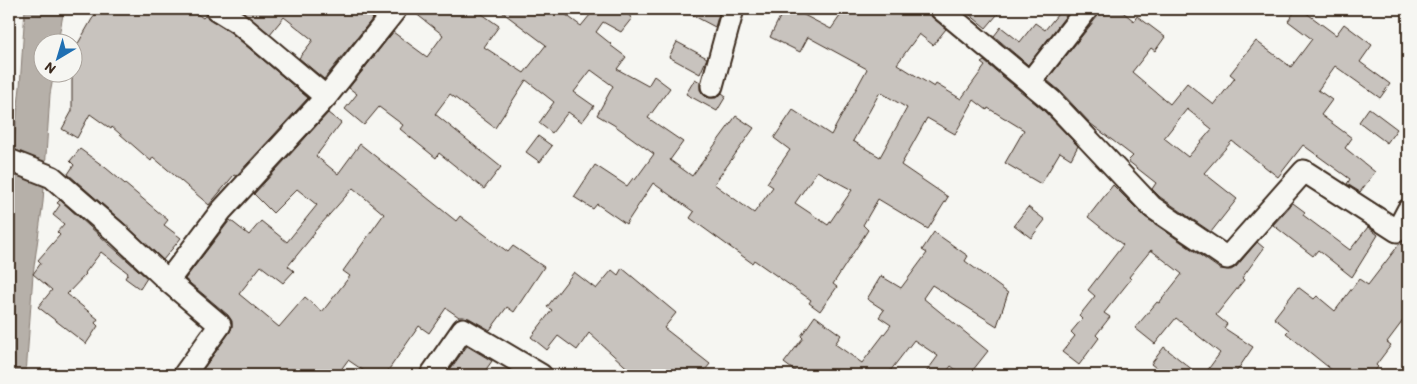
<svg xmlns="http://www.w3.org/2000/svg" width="1417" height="384" font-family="Itim,sans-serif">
  <rect width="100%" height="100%" fill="#f6f6f2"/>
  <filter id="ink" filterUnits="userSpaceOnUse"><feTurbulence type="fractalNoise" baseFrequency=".02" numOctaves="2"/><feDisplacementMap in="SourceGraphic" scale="10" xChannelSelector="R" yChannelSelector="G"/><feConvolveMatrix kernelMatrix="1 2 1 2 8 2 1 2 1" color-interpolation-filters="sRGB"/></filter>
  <g filter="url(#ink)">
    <path fill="#b6b0a9" stroke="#857a71" d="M25 9H64L58 42H42V72L54 73 50 94 43 202 33 274 26 375H9V188L20 87Z"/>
    <path fill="#c8c3be" stroke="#3b2a1e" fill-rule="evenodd" d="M100 9H190L203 18 205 16 230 32 308 98 236 176 234 175 209 205 153 157 151 161 112 127 111 129 90 114 77 138 62 129 72 111V54L92 19Z
      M239 9H378L371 17 373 18 324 79 299 58 313 40 284 17 270 34Z
      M410 9H475L499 26 484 47 524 73 546 45 498 9H558L581 26 590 15 578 9H621L632 18 621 32 603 22 596 32 611 44 610 45 626 57 617 69 648 86 654 76 670 88 648 118 683 142 670 160 692 176 736 116 754 128 714 184 754 213 773 187 767 183 790 150 774 138 793 110 831 135 867 69 808 37 800 52 770 37 784 9H805L802 14 831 29 845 9H923L946 29 933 45 919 34 897 64 934 87 936 84 961 99 985 66 981 63 984 61 1042 109 1078 146 1071 159 1060 152 1041 184 1005 163 1024 130 988 108 987 110 974 100 955 134 927 118 901 165 948 197 928 229 878 199 863 225 868 230 833 284 837 287 820 311 809 303 811 300 754 260 752 263 690 218 694 212 653 183 626 224 597 204 593 209 574 197 595 165 627 186 633 178 635 180 654 154 614 125 597 115 613 86 591 70 574 92 594 106 582 122 568 112 552 133 539 123 554 102 526 80 495 128 450 94 435 114 501 167 484 189 439 153 436 158 400 129 403 125 379 107 364 125 345 109 357 94 349 88 393 32 427 57 443 35ZM880 92 907 108 880 157 853 141ZM817 171 852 190 828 225 795 203Z
      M681 9 720 10 715 27Z
      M963 9H1002L986 28Z
      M1062 9H1071L1028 65 994 36 1001 27 1020 42 1035 23 1045 30Z
      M1099 9H1119L1134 21 1137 16 1165 37 1155 51 1151 48 1132 72 1170 104 1187 83 1214 105 1235 78 1230 74 1256 41 1291 67 1312 39 1288 21 1297 9H1301L1336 35 1344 24 1372 45 1360 62 1390 84 1380 98 1335 66 1318 90 1332 100 1321 115 1352 138 1345 148 1375 172 1360 192 1347 184 1350 179 1303 145 1278 177 1232 141 1204 173 1237 199 1211 232 1160 197 1152 189 1156 183 1128 161 1133 156 1091 124 1060 91 1047 80 1097 17ZM1187 109 1212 129 1188 157 1164 138Z
      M677 42 707 58 700 74 669 57Z
      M695 79 700 82V90L703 94 708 98H716L722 93 726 96 717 111 686 94Z
      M1369 108 1397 129 1387 143 1359 122Z
      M328 113 341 123 316 156 338 174 360 144 456 221 460 216 508 252 513 246 544 267 514 312 507 307 490 330 469 318 459 317 446 308 429 333 419 326 385 375H370L348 360 337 375H199L230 332 232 327V321L228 315 185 279 230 220 249 235 261 221 287 242 317 205 297 189 273 213 254 194ZM353 188 384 214 343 271 350 276 322 312 305 297 279 327 239 294 261 266 283 283 294 271 288 266 315 233 314 232Z
      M538 136 552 146 540 162 526 152Z
      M80 149 106 168 168 220 164 225 181 238 163 260 126 225 68 174 74 165 70 161Z
      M1113 185 1145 217 1220 269 1231 270 1236 267 1257 242 1264 248 1242 278 1244 280 1216 315 1227 324 1224 328 1253 347 1234 375H1204L1220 353 1176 318 1155 344 1135 328 1157 302 1159 303 1182 274 1151 250 1129 277 1131 279 1104 313 1110 317 1096 335 1099 338 1079 365 1062 352 1075 336 1071 332 1082 319 1079 316 1095 296 1088 290 1123 245 1088 217Z
      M60 200 147 278 140 289 125 278 128 273 101 252 85 273 86 274 67 294 98 319 95 323 98 326 86 344 38 307 52 290 33 274 41 263 38 260 60 235 57 232 64 224 53 215 60 205 57 203Z
      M1293 203 1305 212 1303 215 1350 250 1368 227 1378 235 1352 277 1318 250 1313 256 1273 225Z
      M1028 207 1045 220 1031 238 1014 225Z
      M934 232 968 256 965 261 1008 293 997 326 932 285 923 298 988 351 969 375H963L951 366 944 375H924L938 356 914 340 887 375H800L784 363 803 338 801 336 815 316 841 335 835 344 862 363 891 325 879 317 884 310 867 299 881 276 901 288 927 253 922 250Z
      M1408 236V314L1387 342 1391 345 1376 365 1378 367 1371 375H1360L1352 369 1348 375H1338L1286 333 1289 330 1274 318 1298 287 1314 299 1317 296 1335 311 1359 279 1368 285 1401 242Z
      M622 268 676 313 664 328 710 364 701 375H635L589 333 577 350 558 336 547 350 531 337 552 310 547 307 574 272 596 289 612 270 618 275Z
      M467 346 492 361 482 375H446Z
      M1164 347 1199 375H1165L1151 364Z"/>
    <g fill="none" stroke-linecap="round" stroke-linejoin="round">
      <defs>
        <path id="street" d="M216 9 237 22 326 97
          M941 9 1051 100 1152 207 1227 258 1304 171 1397 231 1408 210
          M1030 82 1087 9
          M712 86 733 9
          M9 160 52 177 118 234 168 281 220 325 184 375
          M168 281 221 211 326 97 396 9
          M431 375 463 329 541 375"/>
      </defs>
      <use href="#street" stroke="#3b2a1e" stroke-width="25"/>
      <use href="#street" stroke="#f6f6f2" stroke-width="21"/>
    </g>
  </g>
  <rect width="1417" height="384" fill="none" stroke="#f6f6f2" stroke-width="30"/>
  <rect x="15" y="15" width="1387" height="354" fill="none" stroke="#3b2a1e" stroke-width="2" filter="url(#ink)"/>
  <g transform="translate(58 58) rotate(218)"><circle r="24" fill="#f6f6f2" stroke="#aba49d"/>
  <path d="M0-4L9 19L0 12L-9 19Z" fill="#1f6fb2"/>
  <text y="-8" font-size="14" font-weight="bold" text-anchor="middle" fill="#3b2a1e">N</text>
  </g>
</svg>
